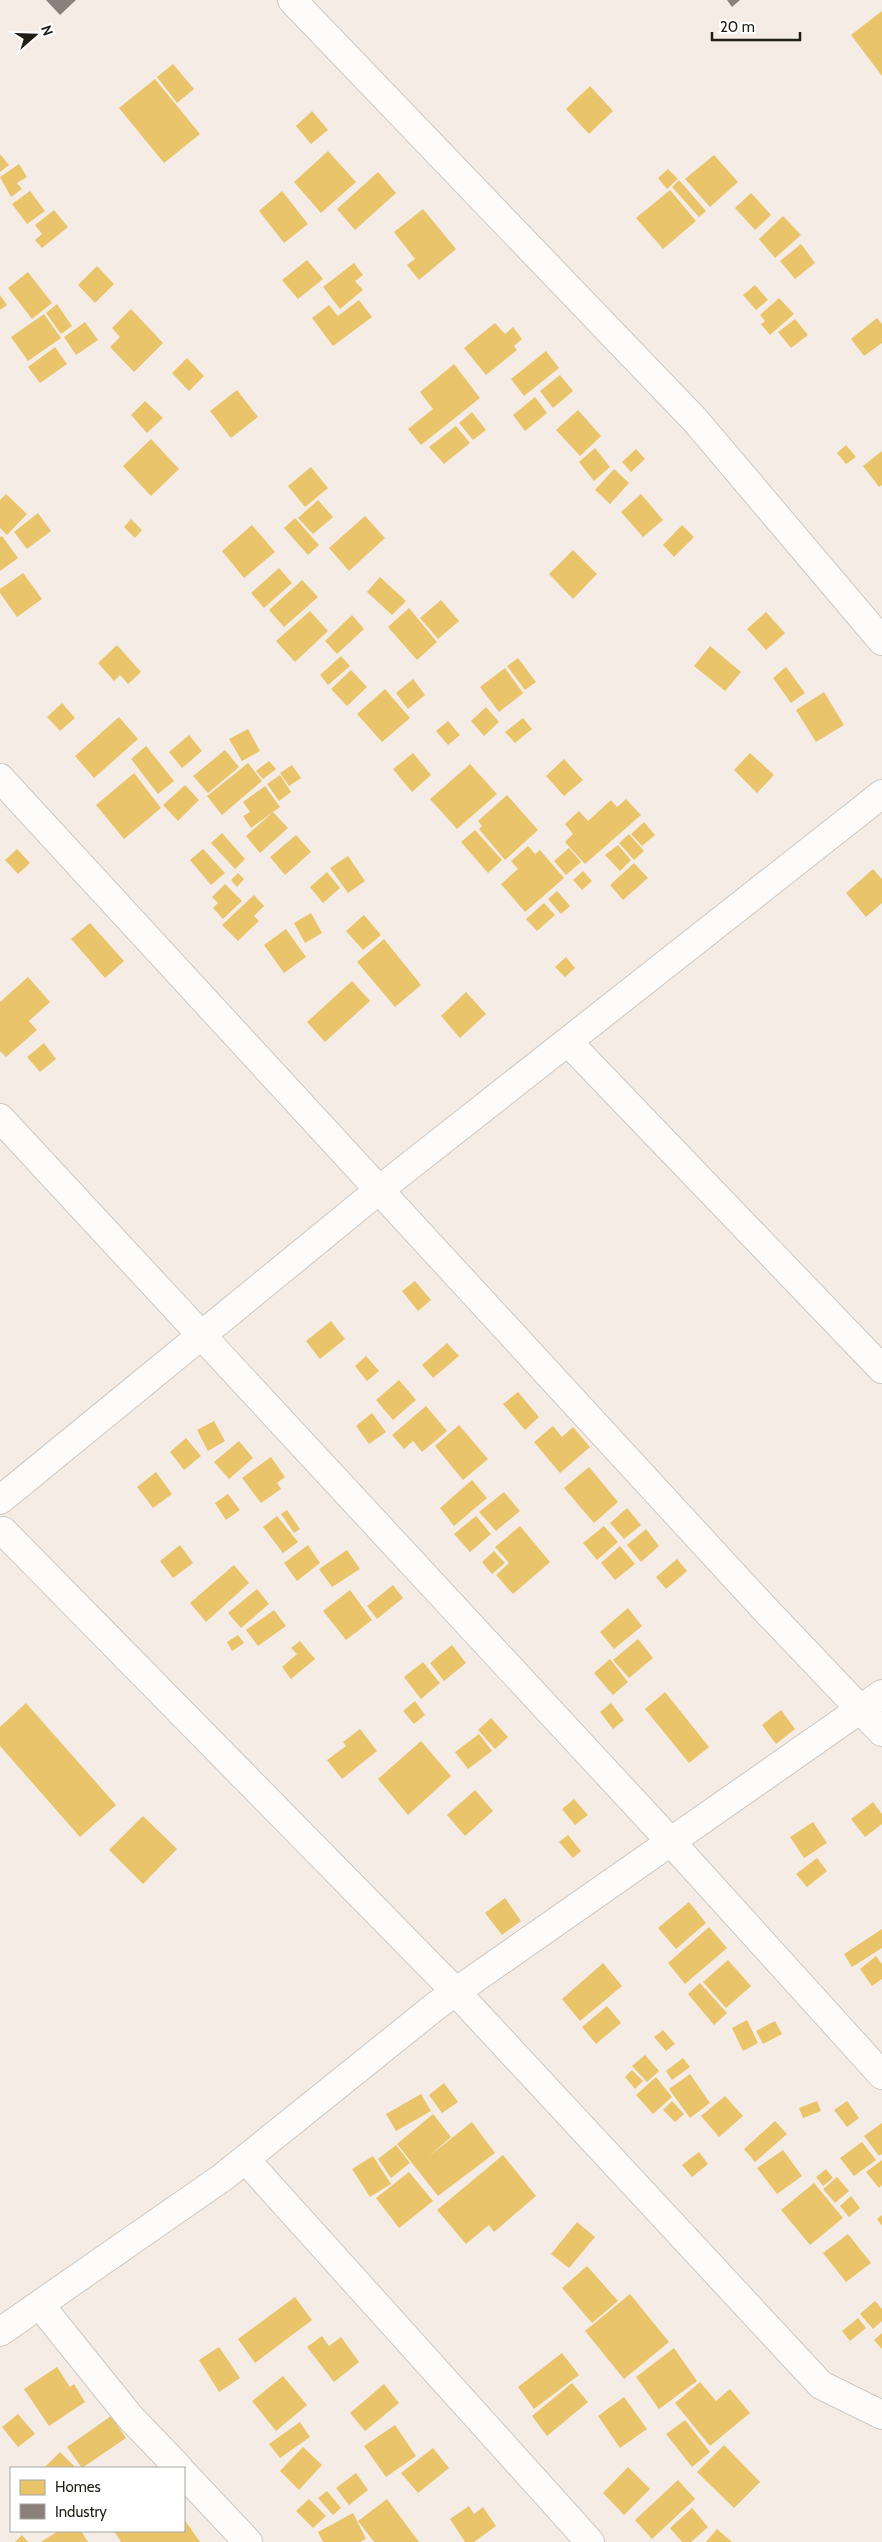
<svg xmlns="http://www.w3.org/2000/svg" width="882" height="2542" font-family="Cabin,sans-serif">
  <rect width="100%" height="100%" fill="#f5ede5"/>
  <path fill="#e9c46a" d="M882 11V76L851 35Z
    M173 64 194 89 177 103 157 77Z
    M155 79 200 134 164 163 119 108Z
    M590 86 613 111 589 134 566 109Z
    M312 111 328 130 311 144 296 126Z
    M328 151 356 182 321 213 294 182Z
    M0 154 9 165 0 172Z
    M714 155 738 182 710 207 685 179Z
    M19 164 27 177 17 183 22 189 11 197 0 177Z
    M668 169 678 179 667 189 658 178Z
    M378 172 396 193 355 230 337 209Z
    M679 180 706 211 699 217 672 187Z
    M670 190 696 221 663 249 636 218Z
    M30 191 45 211 27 224 12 204Z
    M282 191 308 224 284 243 259 211Z
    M751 193 771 215 755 230 735 208Z
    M423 209 456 249 419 280 407 265 415 259 394 232Z
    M54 210 68 227 42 248 35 240 42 234 35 225Z
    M783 216 801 235 775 258 759 239Z
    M801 244 815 263 795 279 780 261Z
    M307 260 323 279 298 299 282 280Z
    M354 263 363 275 355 281 363 290 340 309 323 287Z
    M97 266 114 284 95 303 78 285Z
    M28 272 52 303 32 319 8 288Z
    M755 285 768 300 756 310 743 295Z
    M0 295 7 305 0 310Z
    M779 298 794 314 770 335 761 324 765 321 760 315Z
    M359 300 372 317 333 346 312 318 329 305 338 316Z
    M57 304 72 326 61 334 46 313Z
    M131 309 163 343 134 372 110 347 120 337 112 328Z
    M44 314 61 338 28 361 11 337Z
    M877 318 882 324V343L864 356 851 339Z
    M795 319 808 335 791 348 778 332Z
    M85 322 98 340 76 355 64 337Z
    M495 323 505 334 513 327 522 339 514 346 517 350 486 375 464 348Z
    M55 347 67 364 40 383 28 367Z
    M546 351 559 368 524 396 511 379Z
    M187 358 204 376 189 391 172 373Z
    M454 364 480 398 421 445 408 429 433 409 420 392Z
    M560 375 573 391 553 408 540 391Z
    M237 390 258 417 231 438 210 411Z
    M535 397 547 413 525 431 513 415Z
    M145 401 163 418 147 433 131 415Z
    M578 410 601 436 580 456 556 430Z
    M472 412 486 430 473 440 459 423Z
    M456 426 470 443 444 464 429 447Z
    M151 439 179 469 151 496 123 466Z
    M846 445 856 457 846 464 837 453Z
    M595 448 610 467 594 481 579 462Z
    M636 449 645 459 631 472 622 462Z
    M882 451V485L879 487 863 466Z
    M311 467 328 488 305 507 288 486Z
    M614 469 629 483 610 504 595 490Z
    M6 494 27 514 7 535 0 528V500Z
    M641 494 663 520 643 537 621 512Z
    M318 500 333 517 313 534 298 518Z
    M38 513 51 531 27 549 14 532Z
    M365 516 385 538 349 571 329 548Z
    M295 518 319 545 308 555 284 528Z
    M131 519 142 530 135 538 124 527Z
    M252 525 275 552 244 578 222 551Z
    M682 525 694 537 674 557 663 545Z
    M2 536 18 558 0 571V537Z
    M573 550 597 574 573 599 549 574Z
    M279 568 292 583 264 608 251 593Z
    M23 573 42 599 17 617 0 593V589Z
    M380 577 406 601 392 615 367 592Z
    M302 580 318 597 284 627 269 610Z
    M441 600 459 621 438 639 420 618Z
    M409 608 437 642 417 660 388 627Z
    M310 611 328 631 295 662 276 641Z
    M766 612 785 633 766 650 747 629Z
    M352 615 364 629 337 654 325 641Z
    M117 645 141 672 128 684 120 675 114 681 98 663Z
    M710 646 741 672 725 691 694 666Z
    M341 656 350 666 328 685 320 675Z
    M518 658 536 682 525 690 507 666Z
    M786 667 805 693 791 703 773 678Z
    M505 668 523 693 499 712 480 687Z
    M351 670 367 687 347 706 331 689Z
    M413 679 425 695 408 709 396 693Z
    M385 689 410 718 382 742 357 714Z
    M824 692 844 725 816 742 796 710Z
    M62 703 75 718 60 731 47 717Z
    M486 707 499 722 484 736 471 721Z
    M119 717 138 739 94 778 75 756Z
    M523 718 532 729 515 743 505 732Z
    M448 721 460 735 448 745 436 731Z
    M248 729 260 751 242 761 229 739Z
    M189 735 202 751 182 768 169 752Z
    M146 746 174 781 158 794 131 759Z
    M225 750 239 767 208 793 193 776Z
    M413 753 431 775 412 792 393 769Z
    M750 753 774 775 757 793 734 770Z
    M564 759 583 780 564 796 546 776Z
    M269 761 276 769 263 779 256 771Z
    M248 763 262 781 222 815 207 796Z
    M470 764 497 794 457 829 430 799Z
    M292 765 301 778 289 786 280 773Z
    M134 773 161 808 124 839 96 805Z
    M280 775 291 792 279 801 267 784Z
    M185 785 199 800 178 821 163 805Z
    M265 786 280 807 251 828 243 816 250 812 243 802Z
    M507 795 538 830 505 860 479 829 482 826 478 821Z
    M626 799 641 815 585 864 565 842 573 834 565 824 579 811 588 821 611 800 617 807Z
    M273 812 288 828 260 853 246 836Z
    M644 822 655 835 642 846 631 834Z
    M475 830 502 860 488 873 461 842Z
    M222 833 245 859 235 869 211 843Z
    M629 834 644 851 634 860 619 843Z
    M296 835 311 852 285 875 270 857Z
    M618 845 631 860 620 871 605 855Z
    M528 846 535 854 540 850 564 878 525 912 501 884 518 869 511 861Z
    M569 848 581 862 566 875 554 861Z
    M17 849 30 863 18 874 5 860Z
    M203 849 225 873 211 885 190 860Z
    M348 856 365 881 348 893 330 868Z
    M634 863 648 878 623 900 610 885Z
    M873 869 882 879V903L866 917 846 893Z
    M583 871 592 881 582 890 573 880Z
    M327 872 340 888 323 903 310 887Z
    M238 873 244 879 237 887 231 880Z
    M225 884 242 901 223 919 213 908 218 903 212 897Z
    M557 891 570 906 561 914 548 899Z
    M254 895 264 906 254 916 259 921 238 941 222 925Z
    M544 903 555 915 537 931 526 919Z
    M311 913 322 933 305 943 294 923Z
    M364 915 381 935 363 950 346 931Z
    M90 923 124 961 105 978 71 939Z
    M286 929 306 957 284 973 264 945Z
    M384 939 421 985 395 1007 357 962Z
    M566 957 575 968 565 977 555 967Z
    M28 977 50 1002 29 1021 37 1030 6 1057 0 1051V1002Z
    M352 981 370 1001 325 1042 307 1022Z
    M466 992 486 1014 460 1038 441 1016Z
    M44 1043 56 1059 40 1072 27 1057Z
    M415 1281 431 1300 418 1311 402 1291Z
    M331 1321 345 1339 320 1359 306 1341Z
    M447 1343 459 1356 433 1378 422 1365Z
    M366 1356 379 1371 367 1381 355 1366Z
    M399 1380 416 1400 393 1420 376 1400Z
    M518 1392 539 1417 525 1430 503 1404Z
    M426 1406 447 1431 422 1452 413 1441 404 1449 392 1435Z
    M372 1413 386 1432 369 1444 356 1426Z
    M214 1421 225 1441 208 1451 197 1430Z
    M459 1425 488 1459 463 1480 435 1446Z
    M553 1426 562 1437 573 1427 590 1447 560 1473 534 1442Z
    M186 1438 201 1456 184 1470 170 1452Z
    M239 1441 253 1458 229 1479 214 1462Z
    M271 1457 285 1477 277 1483 281 1489 261 1503 242 1478Z
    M589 1467 618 1502 594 1523 564 1488Z
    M156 1472 172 1494 153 1508 137 1487Z
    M472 1480 487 1498 454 1526 440 1508Z
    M504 1492 520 1511 496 1531 479 1512Z
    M228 1494 240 1510 226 1520 215 1503Z
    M627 1508 641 1525 624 1539 610 1523Z
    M287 1510 300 1529 294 1533 281 1514Z
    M277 1516 298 1542 283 1553 263 1527Z
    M476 1516 491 1534 470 1552 454 1534Z
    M520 1526 550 1562 513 1594 496 1575 509 1563 495 1547Z
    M604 1526 618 1542 597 1560 583 1543Z
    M646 1529 659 1546 641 1562 627 1545Z
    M180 1545 193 1563 173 1578 160 1561Z
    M308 1545 320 1563 297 1581 284 1563Z
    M620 1546 635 1564 615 1580 601 1563Z
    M347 1550 360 1569 332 1587 319 1569Z
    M494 1551 505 1563 492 1574 482 1562Z
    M677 1559 687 1571 666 1589 656 1577Z
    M234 1565 249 1583 206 1622 190 1603Z
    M393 1585 403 1598 377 1619 367 1606Z
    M257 1589 269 1604 241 1628 228 1613Z
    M350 1590 372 1620 346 1640 323 1611Z
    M628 1608 642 1626 614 1649 600 1632Z
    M274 1610 286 1626 258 1646 246 1630Z
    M238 1635 244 1643 232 1651 227 1642Z
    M638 1639 653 1658 629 1678 613 1660Z
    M300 1641 315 1659 291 1679 282 1667 297 1654 291 1648Z
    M452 1645 466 1663 444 1681 430 1663Z
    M610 1659 628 1682 613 1695 594 1673Z
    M423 1662 440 1683 421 1699 404 1677Z
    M665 1692 709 1747 689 1763 645 1709Z
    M415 1701 425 1715 414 1724 403 1711Z
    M26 1703 116 1805 80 1837 0 1746V1727Z
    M611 1703 624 1720 613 1729 600 1712Z
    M781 1710 795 1729 776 1744 762 1725Z
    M491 1718 508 1737 495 1749 478 1730Z
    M360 1729 377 1751 342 1779 327 1760 346 1746 343 1742Z
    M479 1734 492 1751 468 1769 455 1752Z
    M421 1741 451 1776 408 1815 378 1779Z
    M475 1790 493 1811 465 1836 447 1815Z
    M574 1799 588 1815 575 1825 562 1809Z
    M873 1802 882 1814V1824L865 1837 851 1819Z
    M143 1816 177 1849 143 1884 109 1850Z
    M813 1822 827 1843 804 1858 790 1837Z
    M568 1835 581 1851 573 1858 559 1842Z
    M817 1858 827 1871 807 1887 796 1874Z
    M505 1898 521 1921 502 1935 485 1913Z
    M689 1902 706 1923 676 1949 658 1928Z
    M709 1927 727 1948 685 1984 668 1963Z
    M882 1929V1948L852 1967 844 1954Z
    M876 1956 882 1964V1979L872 1986 860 1969Z
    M728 1960 751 1986 726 2008 703 1982Z
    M603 1963 622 1986 580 2021 562 1999Z
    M700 1983 727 2013 714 2025 688 1994Z
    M607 2006 621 2023 596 2044 582 2027Z
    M747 2020 758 2043 743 2051 732 2028Z
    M775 2021 782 2034 763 2044 756 2031Z
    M663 2030 675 2044 666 2051 654 2037Z
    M645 2055 659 2071 647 2082 632 2066Z
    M683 2058 690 2067 672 2080 666 2071Z
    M632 2070 643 2081 635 2089 625 2077Z
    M690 2074 710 2103 690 2118 669 2089Z
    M656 2077 672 2097 653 2114 636 2095Z
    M444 2083 458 2102 442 2113 429 2095Z
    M421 2094 431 2111 396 2131 386 2114Z
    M725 2096 743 2116 719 2137 701 2116Z
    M672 2101 684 2114 675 2122 663 2110Z
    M817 2101 821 2111 803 2118 799 2108Z
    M847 2101 859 2118 847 2127 834 2110Z
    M433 2114 451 2137 428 2157 472 2122 495 2153 438 2196 397 2144Z
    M775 2121 787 2134 755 2162 744 2149Z
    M882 2123V2154L879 2156 864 2136Z
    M862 2142 876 2160 854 2176 840 2158Z
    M396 2145 410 2163 391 2178 378 2159Z
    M783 2150 802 2176 777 2194 757 2168Z
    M699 2152 708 2164 692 2177 682 2165Z
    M503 2155 536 2196 494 2232 489 2225 466 2244 437 2210Z
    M373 2156 391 2184 370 2197 352 2169Z
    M882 2160V2185L879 2188 866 2172Z
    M826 2169 833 2178 823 2186 816 2177Z
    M409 2172 433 2201 399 2228 376 2198Z
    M837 2177 849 2191 835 2203 823 2189Z
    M814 2183 843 2218 810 2245 781 2210Z
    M851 2196 860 2208 849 2217 840 2206Z
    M882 2215V2226L877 2219Z
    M577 2222 595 2237 569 2268 551 2254Z
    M848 2234 871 2263 846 2282 823 2253Z
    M587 2266 618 2301 592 2323 562 2288Z
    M630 2294 669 2342 624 2379 585 2331Z
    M295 2297 312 2320 255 2363 238 2339Z
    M875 2301 882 2309V2321L873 2329 860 2314Z
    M858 2318 866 2328 850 2341 842 2331Z
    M882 2333V2349L874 2340Z
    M322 2336 329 2346 341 2337 359 2362 334 2382 307 2347Z
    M219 2347 240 2378 219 2392 199 2360Z
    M674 2348 697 2381 659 2409 636 2377Z
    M562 2353 579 2375 534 2409 518 2387Z
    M57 2367 70 2387 74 2384 85 2402 49 2426 24 2389Z
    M283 2376 307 2405 276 2431 252 2401Z
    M700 2382 716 2401 730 2389 750 2413 710 2446 675 2403Z
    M572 2383 588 2402 547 2436 532 2416Z
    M384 2384 399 2403 365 2431 350 2413Z
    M624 2397 647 2429 620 2448 598 2416Z
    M18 2414 35 2434 18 2447 2 2427Z
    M111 2416 126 2438 82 2468 67 2447Z
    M685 2420 710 2452 692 2467 666 2434Z
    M300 2422 310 2437 280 2458 269 2444Z
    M395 2425 416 2456 386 2477 364 2446Z
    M724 2445 760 2482 734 2508 697 2472Z
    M303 2447 322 2465 299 2490 280 2471Z
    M433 2448 449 2468 418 2493 401 2473Z
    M60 2452 76 2468H44Z
    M628 2467 650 2489 624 2515 603 2493Z
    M356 2473 368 2490 349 2505 336 2488Z
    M678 2480 695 2499 652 2539 635 2520Z
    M327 2491 341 2508 333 2515 318 2498Z
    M309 2499 326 2516 313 2528 296 2511Z
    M387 2499 419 2542H374L358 2521Z
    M469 2506 474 2514 483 2507 496 2526 474 2542H465L450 2519Z
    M692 2508 708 2527 691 2542H682L670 2528Z
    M353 2513 366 2539 360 2542H323L318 2532Z
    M184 2519 200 2542H121L114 2531H184Z
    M717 2529 732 2542H706Z
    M58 2531H81L88 2542H41Z
    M22 2535 28 2542H15Z"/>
  <path fill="#8a817c" d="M46 0H76L60 15Z
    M727 0H740L732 7Z"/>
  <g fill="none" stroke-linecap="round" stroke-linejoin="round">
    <defs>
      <path id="minor" d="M292 0 695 420 882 641
        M0 778 762 1606 882 1732
        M568 1042 882 1369
        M0 1118 671 1842 882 2075
        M0 1500 379 1190 882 794
        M3 1531 456 1992 821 2385 882 2415
        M246 2160 590 2542
        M40 2305 130 2417 179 2468
        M0 2332 223 2177 437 2005 882 1694
        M184 2474 248 2542"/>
    </defs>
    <use href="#minor" stroke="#cec8c2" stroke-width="30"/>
    <use href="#minor" stroke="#fefcfb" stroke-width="28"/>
  </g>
  <rect x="10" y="2467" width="175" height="65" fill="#ffffff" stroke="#a6a5a2"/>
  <rect x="20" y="2480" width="25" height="15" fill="#e9c46a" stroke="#a6a5a2"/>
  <text x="55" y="2492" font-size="15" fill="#211d17">Homes</text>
  <rect x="20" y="2504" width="25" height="15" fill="#8a817c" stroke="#a6a5a2"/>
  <text x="55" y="2517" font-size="15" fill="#211d17">Industry</text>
  <g transform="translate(35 35) rotate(70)" stroke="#ffffff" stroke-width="4" paint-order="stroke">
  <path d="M0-4L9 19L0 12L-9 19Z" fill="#211d17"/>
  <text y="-8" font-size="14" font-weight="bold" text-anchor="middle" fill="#211d17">N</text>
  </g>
  <path d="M712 32v8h88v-8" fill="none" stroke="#211d17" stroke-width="2.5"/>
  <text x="720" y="32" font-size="15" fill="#211d17" stroke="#ffffff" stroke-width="4" paint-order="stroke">20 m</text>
</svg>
